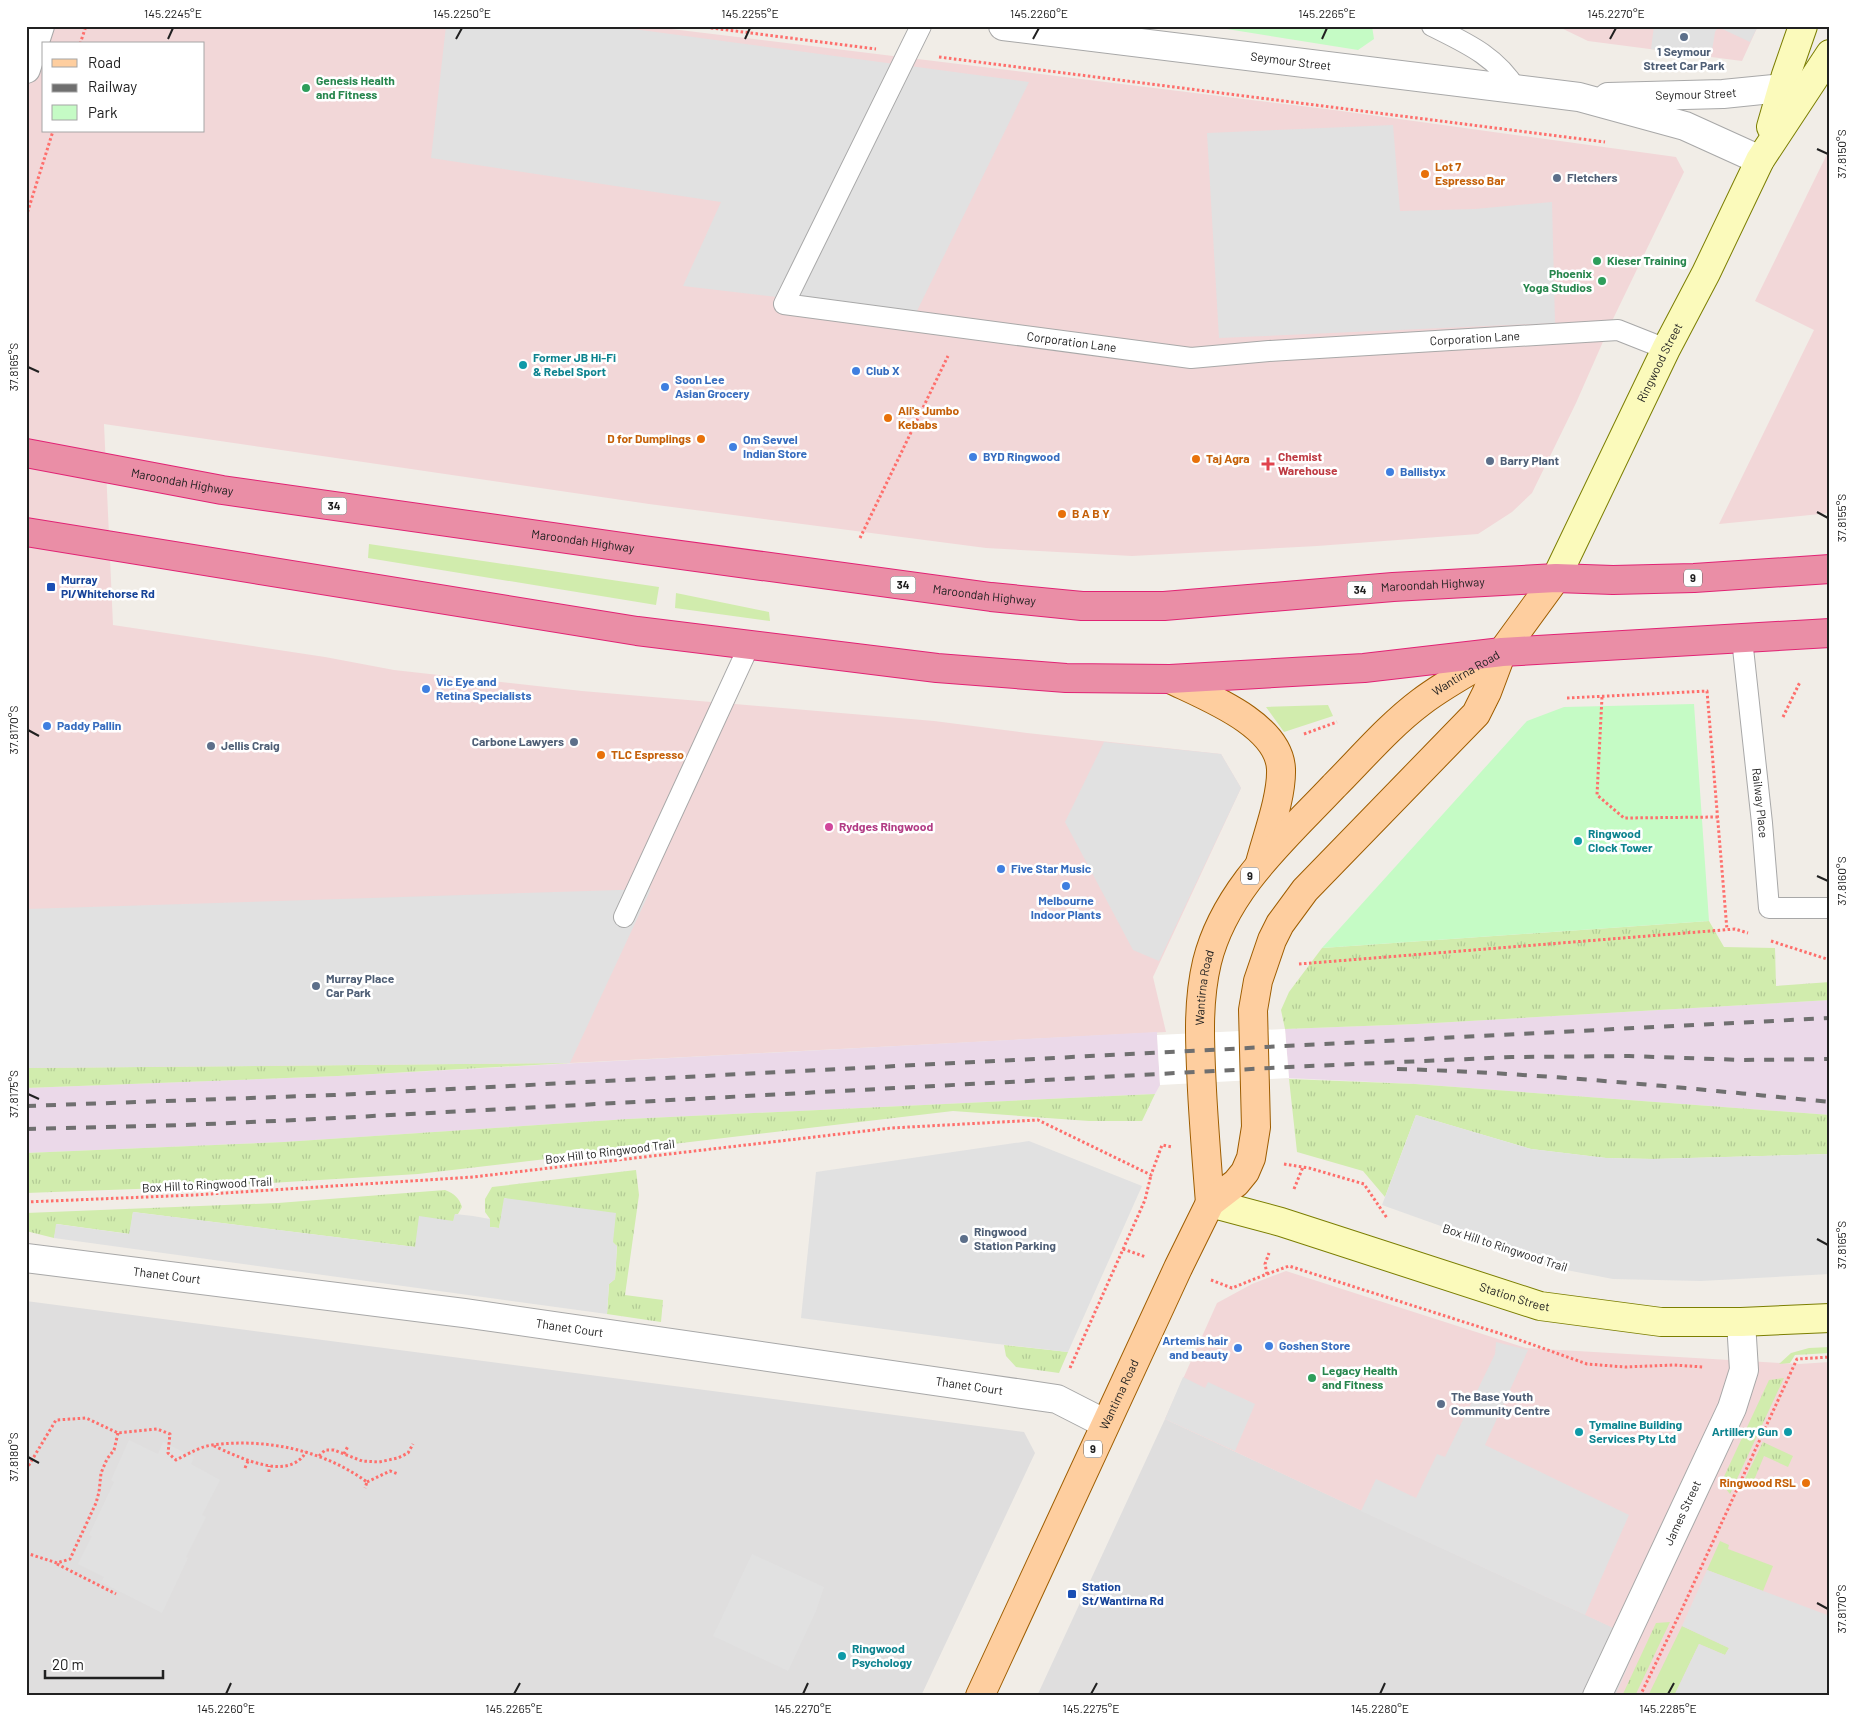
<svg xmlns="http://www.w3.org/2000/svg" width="1856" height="1722" font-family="Barlow,sans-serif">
  <defs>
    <pattern id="grass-tufts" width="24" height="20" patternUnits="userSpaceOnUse" patternTransform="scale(1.25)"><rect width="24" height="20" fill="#d1ecad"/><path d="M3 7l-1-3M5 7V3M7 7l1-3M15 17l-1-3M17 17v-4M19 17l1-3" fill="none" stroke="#b3ca95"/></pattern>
  </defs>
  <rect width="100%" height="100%" fill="#f1ede7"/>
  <path fill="#dfdede" d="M26 1301 1024 1432 1035 1453 921 1696H26Z
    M1165 1419 1640 1640 1615 1696H1037Z"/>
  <path fill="#f2d7d8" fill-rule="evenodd" d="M26 26H647L1334 110 1676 157 1684 172 1613 319 1576 403 1532 493 1512 512 1478 534 1317 546 1132 556 986 548 649 504 104 424 113 625 325 657 394 670 582 691 934 721 1027 733 1221 754 1241 788 1153 977 1166 1032 570 1063 26 1068ZM44 44H204V131H44Z
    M1557 26H1758L1742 61 1588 41Z
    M1830 148V513L1719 524 1814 330 1755 301Z
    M1286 1271 1526 1348 1799 1364 1830 1362V1696H1615L1639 1640 1165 1419 1217 1303 1252 1284Z"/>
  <path fill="#ebd9e9" d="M1830 1000V1115L1415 1084 1289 1078 1285 1029 1417 1024Z
    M1157 1032 1160 1085 1155 1094 628 1119 284 1142 26 1153V1088L338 1076Z"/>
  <path fill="url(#grass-tufts)" d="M1709 921 1724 947 1775 948 1776 986 1830 982V1000L1417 1024 1285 1029 1281 1010 1289 992 1322 948Z
    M570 1063 338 1076 26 1088V1068Z
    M1289 1079 1415 1084 1830 1115V1154L1653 1159 1606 1158 1531 1149 1416 1115 1385 1197 1363 1171 1297 1152Z
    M1155 1094 1142 1121H1089L953 1111 418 1174 219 1186 26 1193V1153L284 1142 628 1119Z
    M636 1170 639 1195 625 1295 663 1300 661 1322 607 1314 609 1284 615 1279 617 1246 505 1198 499 1228 490 1227V1219L485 1212V1199L492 1187Z
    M445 1190C455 1194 459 1198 462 1207L458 1214H455L454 1221 415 1247 133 1212 130 1234 57 1224 54 1238 26 1231V1213L278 1203Z
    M1004 1345 1068 1352 1059 1373 1016 1367 1006 1356Z
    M1830 1347V1353L1795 1355 1790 1363 1779 1364 1791 1353 1809 1348Z
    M1784 1378 1730 1494 1721 1483 1769 1380Z
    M1763 1442 1793 1456 1788 1467 1764 1456 1752 1485 1739 1491Z
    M1670 1622 1635 1696H1622L1656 1623Z"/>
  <path fill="#c5fbc5" d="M1208 26H1372L1374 39 1358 50Z
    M1694 704 1709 921 1322 948 1527 721 1564 707Z"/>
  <path fill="#d1ecad" d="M369 544 659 587 656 605 368 558Z
    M676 593 769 612 770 621 675 608Z
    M1328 705 1333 716 1284 732 1266 707Z
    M1720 1541 1729 1545 1728 1549 1773 1566 1763 1591 1707 1570Z
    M1682 1626 1729 1648 1725 1655 1699 1644 1674 1696H1648Z"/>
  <path fill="#e1e1e1" d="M446 26H611L1029 82 916 313 683 286 721 202 431 158Z
    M1654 26H1758L1750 42 1718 27 1715 32 1711 57 1651 49Z
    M1393 125 1400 211 1475 209 1552 202 1555 323 1219 338 1207 133Z
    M1104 742 1221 754 1241 788 1159 961 1133 950 1065 822Z
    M651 889 570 1063 26 1068V909Z
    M1416 1115 1531 1149 1606 1158 1653 1159 1830 1154V1274L1701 1281 1613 1279 1561 1269 1382 1205Z
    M1029 1141 1142 1186 1068 1352 989 1343 801 1318 816 1172Z
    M504 1198 616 1213 613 1242 617 1246 615 1279 609 1284 607 1314 54 1238 56 1224 129 1234 133 1212 415 1247 419 1216 453 1221 455 1214 473 1216 490 1219V1227L499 1228Z
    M1496 1342 1528 1350 1485 1445 1629 1515 1585 1615 1361 1511 1376 1479 1416 1498 1437 1454 1445 1457 1495 1354Z
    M1183 1377 1205 1388 1208 1382 1255 1404 1235 1451 1165 1419Z
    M129 1440 158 1454 163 1442 194 1457 191 1464 220 1480 202 1515 206 1517 186 1557 188 1558 162 1613 101 1582 104 1577 78 1564 92 1536 89 1535 114 1482 111 1480Z
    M752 1554 824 1587 816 1611 788 1671 713 1636Z
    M1707 1570 1830 1616V1696H1674L1699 1644 1725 1655 1729 1648 1682 1626Z"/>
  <path fill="#fff" d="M1285 1029 1289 1078 1160 1085 1157 1035Z"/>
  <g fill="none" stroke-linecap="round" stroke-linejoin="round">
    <defs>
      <g id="lane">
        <path id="s1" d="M921 26 784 304 1191 358 1269 351 1618 330 1666 349"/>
        <path d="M1432 26C1466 43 1496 56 1516 89"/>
        <path id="s2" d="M1742 639 1762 823 1769 908H1830"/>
        <path d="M624 917 749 646"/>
      </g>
      <g id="street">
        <path id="s3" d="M1003 26 1579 97 1685 126 1760 160"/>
        <path d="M26 69 40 26"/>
        <path id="s4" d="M1608 97 1723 94 1782 88"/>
        <path id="s5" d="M26 1258 464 1313 982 1388 1057 1399 1104 1423"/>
        <path id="s6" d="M1597 1696 1732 1408 1744 1370 1741 1322"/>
      </g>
      <g id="secondary">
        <path d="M1771 127 1786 75 1803 26"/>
        <path id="s7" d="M1556 578 1666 349 1706 273 1760 160 1830 54"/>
        <path id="s8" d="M1210 1203 1281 1222 1540 1306 1661 1322H1741L1830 1318"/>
      </g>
      <g id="primary">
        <path d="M1170 679C1205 696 1279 724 1281 769 1282 797 1267 836 1260 863"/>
        <path id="s9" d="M1210 1203C1207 1165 1204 1128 1202 1090 1200 1047 1197 1004 1207 962 1225 889 1285 838 1334 786 1362 758 1389 726 1421 702 1446 683 1475 668 1502 652"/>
        <path id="s10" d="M980 1696 1178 1268 1210 1203 1236 1183 1245 1172 1251 1158 1256 1127 1253 1010 1258 981 1272 940 1280 924 1305 890 1476 714 1487 692 1502 652 1556 578"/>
      </g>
      <g id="highway">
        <path id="s11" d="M26 453 222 490 644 550 991 597 1082 606H1164L1393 587 1556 578 1613 580 1694 578 1830 569"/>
        <path d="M26 532 637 631 937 668 1066 678 1170 679 1364 668 1502 652 1830 633"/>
      </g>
    </defs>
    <use href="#lane" stroke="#a8a8a8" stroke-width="22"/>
    <use href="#street" stroke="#a8a8a8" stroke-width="30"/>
    <use href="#secondary" stroke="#7b7e02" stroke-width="30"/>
    <use href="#primary" stroke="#9e5d00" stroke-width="30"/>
    <use href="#highway" stroke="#e12374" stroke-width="30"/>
    <path stroke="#fe6f6c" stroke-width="3" stroke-dasharray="2.5 2.5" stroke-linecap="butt" d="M696 26 876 49
      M80 44 86 26
      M939 57 1605 142
      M26 217 53 131
      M860 538 948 356
      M1602 697 1597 795 1624 818 1718 817
      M1567 698 1707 691 1727 930
      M1783 717 1800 682
      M1304 734 1337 722
      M1771 941 1830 960
      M1299 964 1735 929 1748 933
      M1284 1164 1309 1168 1364 1184 1387 1218
      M1294 1189 1303 1167
      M26 1202 194 1195 473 1177 891 1128 1038 1120 1151 1175 1162 1145 1172 1147
      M1123 1249 1146 1257
      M1267 1274 1289 1266 1514 1338 1587 1364 1625 1367 1674 1365 1703 1367
      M1211 1280 1232 1288 1267 1274 1265 1264 1269 1253
      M1070 1368 1145 1200 1151 1175
      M214 1446C237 1456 288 1483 306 1452
      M344 1454 348 1446
      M319 1456 325 1450H334L362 1461 379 1462 398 1458 408 1453 413 1444
      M245 1468 248 1461
      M26 1470 56 1420 86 1418 118 1433 157 1429 170 1434 168 1453 176 1460C188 1454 199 1447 212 1445 266 1438 323 1450 367 1482L365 1488
      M269 1472V1466
      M367 1482 390 1471 398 1474
      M26 1553 57 1563 70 1559 96 1503 99 1492 101 1473 107 1459 114 1450 118 1433
      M57 1564 116 1594
      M1640 1696 1682 1609 1797 1359 1830 1357"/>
    <use href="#lane" stroke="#fff" stroke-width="20"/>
    <use href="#street" stroke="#fff" stroke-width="28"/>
    <use href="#secondary" stroke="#fbfabb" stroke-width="28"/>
    <use href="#primary" stroke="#fece9f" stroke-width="28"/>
    <use href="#highway" stroke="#ea8ea6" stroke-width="28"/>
    <path stroke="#6f6f6f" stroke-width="4" stroke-dasharray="10 10" stroke-linecap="butt" d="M1397 1069C1542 1073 1686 1088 1830 1102
      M26 1106 334 1095 1830 1018
      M26 1129 186 1125 317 1119 1289 1067 1512 1057 1629 1056 1743 1060 1830 1059"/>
  </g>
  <path fill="none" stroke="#212121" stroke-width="2" d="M168 39 173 28M456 39 462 28M745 39 750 28M1033 39 1039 28M1322 39 1327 28M1610 39 1616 28M1817 149 1828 154M28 367 39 372M1817 512 1828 518M28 730 39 736M1817 876 1828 881M28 1094 39 1099M1817 1239 1828 1245M28 1457 39 1463M1817 1603 1828 1609M226 1694 231 1683M514 1694 520 1683M803 1694 808 1683M1091 1694 1097 1683M1380 1694 1385 1683M1668 1694 1674 1683"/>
  <g fill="#5c6f8a" stroke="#fff" stroke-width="2">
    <circle cx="1684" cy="37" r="5"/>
    <circle cx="1557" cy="178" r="5"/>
    <circle cx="1490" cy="461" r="5"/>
    <circle cx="574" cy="742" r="5"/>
    <circle cx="211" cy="746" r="5"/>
    <circle cx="316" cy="986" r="5"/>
    <circle cx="964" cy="1239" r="5"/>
    <circle cx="1441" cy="1404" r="5"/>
  </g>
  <g fill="#2e9e5b" stroke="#fff" stroke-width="2">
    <circle cx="306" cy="88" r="5"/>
    <circle cx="1597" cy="261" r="5"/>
    <circle cx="1602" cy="281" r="5"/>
    <circle cx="1312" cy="1378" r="5"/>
  </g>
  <g fill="#e8710a" stroke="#fff" stroke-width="2">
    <circle cx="1425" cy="174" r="5"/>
    <circle cx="888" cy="418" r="5"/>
    <circle cx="701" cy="439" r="5"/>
    <circle cx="1196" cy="459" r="5"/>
    <circle cx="1062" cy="514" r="5"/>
    <circle cx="601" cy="755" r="5"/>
    <circle cx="1806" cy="1483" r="5"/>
  </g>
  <g fill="#0f9aa8" stroke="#fff" stroke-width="2">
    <circle cx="523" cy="365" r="5"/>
    <circle cx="1578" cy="841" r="5"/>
    <circle cx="1579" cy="1432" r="5"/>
    <circle cx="1788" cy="1432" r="5"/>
    <circle cx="842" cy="1656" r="5"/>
  </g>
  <g fill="#3f7fe0" stroke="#fff" stroke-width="2">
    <circle cx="856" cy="371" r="5"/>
    <circle cx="665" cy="387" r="5"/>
    <circle cx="733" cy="447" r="5"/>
    <circle cx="973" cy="457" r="5"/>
    <circle cx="1390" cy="472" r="5"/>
    <circle cx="426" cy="689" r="5"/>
    <circle cx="47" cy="726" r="5"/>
    <circle cx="1001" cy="869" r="5"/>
    <circle cx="1066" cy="886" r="5"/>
    <circle cx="1269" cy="1346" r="5"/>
    <circle cx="1238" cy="1348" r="5"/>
  </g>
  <path fill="#e0444e" stroke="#fff" stroke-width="2" d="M1265.5 456.5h5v5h5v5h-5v5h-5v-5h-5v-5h5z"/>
  <g fill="#1a4fb4" stroke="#fff" stroke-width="2">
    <rect x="46" y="582" width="10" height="10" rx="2.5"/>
    <rect x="1067" y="1589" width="10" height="10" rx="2.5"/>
  </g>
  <circle fill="#d1479c" stroke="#fff" stroke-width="2" cx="829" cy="827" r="5"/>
  <g text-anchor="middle" stroke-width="5" stroke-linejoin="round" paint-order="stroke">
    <g fill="#fff" stroke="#646464" stroke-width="1">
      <rect x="321.5" y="497.5" width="25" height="17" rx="4"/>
      <rect x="1684" y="569.5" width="18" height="17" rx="4"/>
      <rect x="890.5" y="576.5" width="25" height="17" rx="4"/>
      <rect x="1347.5" y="581.5" width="25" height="17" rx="4"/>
      <rect x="1241" y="867.5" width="18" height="17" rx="4"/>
      <rect x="1084" y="1440.5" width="18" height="17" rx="4"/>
    </g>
    <g font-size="11" font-weight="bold" fill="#212121">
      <text x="334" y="510">34</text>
      <text x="1693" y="582">9</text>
      <text x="903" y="589">34</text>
      <text x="1360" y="594">34</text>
      <text x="1250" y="880">9</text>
      <text x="1093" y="1453">9</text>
    </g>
    <g font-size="12" font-weight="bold" fill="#4e5e75" stroke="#fff" text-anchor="start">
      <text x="1684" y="56" text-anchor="middle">1 Seymour<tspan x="1684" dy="14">Street Car Park</tspan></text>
      <text x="1567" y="182">Fletchers</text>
      <text x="1500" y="465">Barry Plant</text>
      <text x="564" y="746" text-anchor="end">Carbone Lawyers</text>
      <text x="221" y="750">Jellis Craig</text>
      <text x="326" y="983">Murray Place<tspan x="326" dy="14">Car Park</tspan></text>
      <text x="974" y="1236">Ringwood<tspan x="974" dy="14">Station Parking</tspan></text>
      <text x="1451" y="1401">The Base Youth<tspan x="1451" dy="14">Community Centre</tspan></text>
    </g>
    <g font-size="12" fill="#212121" stroke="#fff">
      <text dy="4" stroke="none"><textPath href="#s3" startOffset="290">Seymour Street</textPath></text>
      <text dy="4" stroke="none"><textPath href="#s4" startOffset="88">Seymour Street</textPath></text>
      <text dy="4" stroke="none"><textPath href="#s1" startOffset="1005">Corporation Lane</textPath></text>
      <text dy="4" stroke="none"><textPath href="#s1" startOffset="600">Corporation Lane</textPath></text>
      <text dy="4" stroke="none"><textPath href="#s7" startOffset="239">Ringwood Street</textPath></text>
      <text dy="4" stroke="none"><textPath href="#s11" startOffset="159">Maroondah Highway</textPath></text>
      <text dy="4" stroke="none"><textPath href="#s11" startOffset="564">Maroondah Highway</textPath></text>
      <text dy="4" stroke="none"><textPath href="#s11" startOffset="1419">Maroondah Highway</textPath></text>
      <text dy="4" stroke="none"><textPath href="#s11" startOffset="969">Maroondah Highway</textPath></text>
      <text dy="4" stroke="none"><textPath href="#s9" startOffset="636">Wantirna Road</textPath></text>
      <text dy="4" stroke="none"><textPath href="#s2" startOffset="165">Railway Place</textPath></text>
      <text dy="4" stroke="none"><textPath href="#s9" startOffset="216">Wantirna Road</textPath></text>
      <text transform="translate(610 1152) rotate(-7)" y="4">Box Hill to Ringwood Trail</text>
      <text transform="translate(207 1185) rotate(-3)" y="4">Box Hill to Ringwood Trail</text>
      <text transform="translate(1505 1248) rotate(18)" y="4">Box Hill to Ringwood Trail</text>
      <text dy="4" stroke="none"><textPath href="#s5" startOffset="142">Thanet Court</textPath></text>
      <text dy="4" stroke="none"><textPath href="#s8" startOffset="319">Station Street</textPath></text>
      <text dy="4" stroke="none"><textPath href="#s5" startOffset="548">Thanet Court</textPath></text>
      <text dy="4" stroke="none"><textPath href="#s5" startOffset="952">Thanet Court</textPath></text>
      <text dy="4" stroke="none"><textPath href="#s10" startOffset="332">Wantirna Road</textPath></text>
      <text dy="4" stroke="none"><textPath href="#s6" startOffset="202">James Street</textPath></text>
    </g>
    <g font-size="12" font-weight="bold" fill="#27864d" stroke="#fff" text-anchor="start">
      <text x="316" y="85">Genesis Health<tspan x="316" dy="14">and Fitness</tspan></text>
      <text x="1607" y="265">Kieser Training</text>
      <text x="1592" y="278" text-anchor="end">Phoenix<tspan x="1592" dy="14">Yoga Studios</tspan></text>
      <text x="1322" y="1375">Legacy Health<tspan x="1322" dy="14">and Fitness</tspan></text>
    </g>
    <g font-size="12" font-weight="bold" fill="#c56008" stroke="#fff" text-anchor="start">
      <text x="1435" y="171">Lot 7<tspan x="1435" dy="14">Espresso Bar</tspan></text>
      <text x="898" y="415">Ali's Jumbo<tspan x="898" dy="14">Kebabs</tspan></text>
      <text x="691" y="443" text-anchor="end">D for Dumplings</text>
      <text x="1206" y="463">Taj Agra</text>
      <text x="1072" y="518">B A B Y</text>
      <text x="611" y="759">TLC Espresso</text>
      <text x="1796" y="1487" text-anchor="end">Ringwood RSL</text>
    </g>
    <g font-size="12" font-weight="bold" fill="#0d838f" stroke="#fff" text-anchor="start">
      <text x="533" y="362">Former JB Hi-Fi<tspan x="533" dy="14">&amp; Rebel Sport</tspan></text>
      <text x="1588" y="838">Ringwood<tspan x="1588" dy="14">Clock Tower</tspan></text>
      <text x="1589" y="1429">Tymaline Building<tspan x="1589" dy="14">Services Pty Ltd</tspan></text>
      <text x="1778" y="1436" text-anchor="end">Artillery Gun</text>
      <text x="852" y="1653">Ringwood<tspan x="852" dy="14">Psychology</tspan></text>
    </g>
    <g font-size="12" font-weight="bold" fill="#366cbe" stroke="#fff" text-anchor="start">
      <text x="866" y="375">Club X</text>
      <text x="675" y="384">Soon Lee<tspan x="675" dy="14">Asian Grocery</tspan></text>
      <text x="743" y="444">Om Sevvel<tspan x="743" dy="14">Indian Store</tspan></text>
      <text x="983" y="461">BYD Ringwood</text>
      <text x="1400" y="476">Ballistyx</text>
      <text x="436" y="686">Vic Eye and<tspan x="436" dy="14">Retina Specialists</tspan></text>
      <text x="57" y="730">Paddy Pallin</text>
      <text x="1011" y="873">Five Star Music</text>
      <text x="1066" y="905" text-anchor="middle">Melbourne<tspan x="1066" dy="14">Indoor Plants</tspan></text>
      <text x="1228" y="1345" text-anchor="end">Artemis hair<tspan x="1228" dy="14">and beauty</tspan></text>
      <text x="1279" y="1350">Goshen Store</text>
    </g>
    <g font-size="12" font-weight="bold" fill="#be3a42" stroke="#fff" text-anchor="start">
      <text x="1278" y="461">Chemist<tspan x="1278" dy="14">Warehouse</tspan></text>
    </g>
    <g font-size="12" font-weight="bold" fill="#164399" stroke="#fff" text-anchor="start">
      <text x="61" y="584">Murray<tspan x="61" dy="14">Pl/Whitehorse Rd</tspan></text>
      <text x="1082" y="1591">Station<tspan x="1082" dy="14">St/Wantirna Rd</tspan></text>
    </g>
    <g font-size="12" font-weight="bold" fill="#b23c85" stroke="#fff" text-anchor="start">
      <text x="839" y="831">Rydges Ringwood</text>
    </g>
  </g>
  <rect width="1856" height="1722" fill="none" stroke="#ffffff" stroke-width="55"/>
  <rect x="42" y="42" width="162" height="90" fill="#ffffff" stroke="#a6a6a6"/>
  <rect x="52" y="59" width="25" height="8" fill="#fece9f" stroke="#a6a6a6"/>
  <text x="88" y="68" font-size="15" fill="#212121">Road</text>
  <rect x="52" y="84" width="25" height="8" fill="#6f6f6f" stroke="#a6a6a6"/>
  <text x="88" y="92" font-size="15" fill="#212121">Railway</text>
  <rect x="52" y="105" width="25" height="15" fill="#c5fbc5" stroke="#a6a6a6"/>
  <text x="88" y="118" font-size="15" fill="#212121">Park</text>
  <path d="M45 1670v8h118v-8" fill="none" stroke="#212121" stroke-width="2.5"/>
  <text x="52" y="1670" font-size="15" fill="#212121" stroke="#ffffff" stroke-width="4" paint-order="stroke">20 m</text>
  <rect x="28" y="28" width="1800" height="1666" fill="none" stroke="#212121" stroke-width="2"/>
  <g font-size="12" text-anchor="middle" fill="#212121">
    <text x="173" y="18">145.2245°E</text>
    <text x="462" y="18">145.2250°E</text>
    <text x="750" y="18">145.2255°E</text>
    <text x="1039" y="18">145.2260°E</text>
    <text x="1327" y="18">145.2265°E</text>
    <text x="1616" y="18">145.2270°E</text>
    <text transform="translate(1842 154) rotate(-90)" y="4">37.8150°S</text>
    <text transform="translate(14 367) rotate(-90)" y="4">37.8165°S</text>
    <text transform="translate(1842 518) rotate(-90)" y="4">37.8155°S</text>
    <text transform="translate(14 730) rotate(-90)" y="4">37.8170°S</text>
    <text transform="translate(1842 881) rotate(-90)" y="4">37.8160°S</text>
    <text transform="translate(14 1094) rotate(-90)" y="4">37.8175°S</text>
    <text transform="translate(1842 1245) rotate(-90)" y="4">37.8165°S</text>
    <text transform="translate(14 1457) rotate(-90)" y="4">37.8180°S</text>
    <text transform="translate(1842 1609) rotate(-90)" y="4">37.8170°S</text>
    <text x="226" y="1713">145.2260°E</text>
    <text x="514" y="1713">145.2265°E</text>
    <text x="803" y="1713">145.2270°E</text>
    <text x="1091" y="1713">145.2275°E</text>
    <text x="1380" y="1713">145.2280°E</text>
    <text x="1668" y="1713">145.2285°E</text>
  </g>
</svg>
